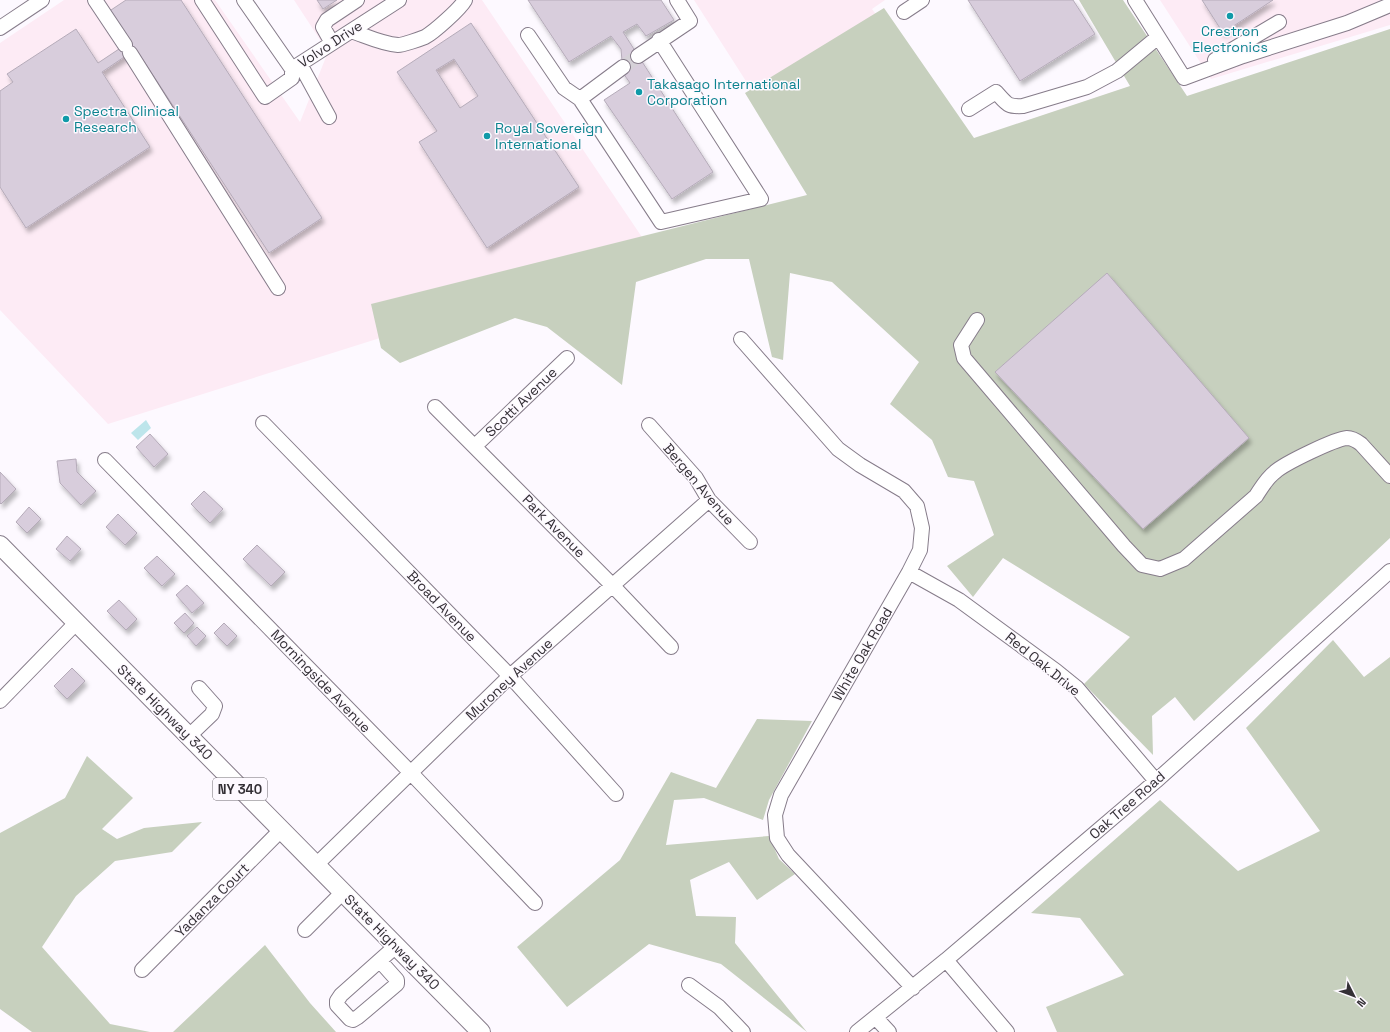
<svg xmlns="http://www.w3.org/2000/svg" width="1390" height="1032" font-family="'Space Grotesk',sans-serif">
  <defs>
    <filter id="shadow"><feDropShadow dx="2.5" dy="4.5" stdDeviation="2" flood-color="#0004"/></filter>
  </defs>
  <rect width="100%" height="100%" fill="#fdf9ff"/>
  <path fill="#fdebf5" d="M64 0H215L300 122 328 52 294 0H482L652 252 108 424 0 310V43Z
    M694 0H885L872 9 974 150 821 198Z
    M1160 0H1390V25L1211 79Z"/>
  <path fill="#c7d0be" d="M1079 0H1123L1187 96 1390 29V538L1194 721 1175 697 1152 716 1153 755 1084 684 1130 637 1003 558 973 597 947 566 994 535 974 481 948 477 932 440 890 404 919 362 832 282 790 273 783 360 772 357 749 259H706L636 282 622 385 547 327 515 318 400 363 381 348 371 304 807 195 745 93 884 8 974 138 1130 86Z
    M1333 640 1364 677 1390 657V1032H1057L1046 1007 1124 975 1080 918 1031 913 1160 800 1238 871 1320 831 1246 728Z
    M757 719 812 721 769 800 763 820 704 798 674 800 666 845 769 836 779 859 795 874 757 900 729 862 690 880 696 916 736 917 735 943 807 1032 721 964 649 944 567 1007 517 947 620 860 671 772 716 788Z
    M87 756 133 798 102 829 117 839 144 828 202 822 172 852 115 861 76 896 42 947 110 1024 150 1032H32L0 1009V833L65 798Z
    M265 945 310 1003 336 1032H173Z"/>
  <path fill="#bde5eb" d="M146 420 151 428 138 440 131 433Z"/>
  <path fill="#d8cddc" stroke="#b5abb9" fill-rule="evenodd" filter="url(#shadow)" d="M126 0H181L322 218 269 253 136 49 102 72 150 147 26 228 0 187V91L13 82 7 74 76 29 98 63 128 43 108 12Z
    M317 0H337L323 9Z
    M528 0H661L674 20 646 36 637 24 623 32 713 172 672 199 604 100 630 83 623 73 621 49 611 36 569 62Z
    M968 0H1073L1095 34 1020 81Z
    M1202 0H1273L1223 33Z
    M471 23 579 187 487 248 419 142 437 131 397 72ZM454 59 478 96 460 108 436 70Z
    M1107 273 1249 438 1143 529 995 372Z
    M150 434 168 454 154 467 136 447Z
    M76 459 77 472 96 491 81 505 60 483 57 461Z
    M0 472 16 489 1 504 0 503Z
    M204 491 223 509 210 523 191 504Z
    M29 507 41 519 27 533 16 522Z
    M118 514 137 533 125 545 106 527Z
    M67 536 81 549 70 561 56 549Z
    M257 545 285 572 271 586 243 559Z
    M157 556 175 574 162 586 144 568Z
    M187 585 204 603 192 613 176 595Z
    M119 600 137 619 126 630 107 611Z
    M185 613 194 623 184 633 174 623Z
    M224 623 237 636 227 646 214 633Z
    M197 627 206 636 196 646 187 636Z
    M72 668 85 681 67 699 54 686Z"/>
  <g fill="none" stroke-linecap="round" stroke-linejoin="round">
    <path stroke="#d5d1d7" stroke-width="14" stroke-dasharray="14 7" stroke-linecap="butt" d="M623 67 638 56"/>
    <defs>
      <path id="minor" d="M95 0 125 45
        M202 0 265 97 292 78V69
        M244 0 292 69 399 0
        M1135 0 1184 78
        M904 12 922 0
        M0 28 42 0
        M351 31C366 36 382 44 398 45 403 45 420 39 425 37 434 32 460 9 465 0
        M528 35 564 88 580 99 661 222 761 199 659 40
        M332 43 323 27 327 20 357 0
        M130 53 278 288
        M638 56 690 21 677 0
        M1215 60 1279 22
        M300 64 329 117
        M1184 78 1243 56 1347 23 1390 5
        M580 99 623 67
        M969 109 996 92C1007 104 1007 107 1023 106L1087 87 1117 71 1158 37
        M977 320 961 345 964 358 1124 546 1142 565 1160 569 1184 559 1256 496C1262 487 1266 479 1275 472 1285 463 1335 439 1347 438 1353 438 1357 441 1361 444L1390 476
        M741 339 838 449 860 465 904 491 917 506 922 528 920 550 909 572 781 795 775 815 777 838 788 855 913 988
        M435 407 613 586 671 647
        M263 423 510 676 616 794
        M649 425 696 478 709 500 750 542
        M475 446 567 358
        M105 460 411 773 535 903
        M909 572 959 600 1056 671 1077 688 1156 781
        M0 701 76 623
        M189 736 212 714 215 706 199 688
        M316 865 510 676 709 500
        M305 930 343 892
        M946 960 1007 1032
        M380 961 397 980V984L358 1017 353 1020 350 1019 337 1005V1001L341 995 396 946
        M142 970 281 830
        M689 985 719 1007 743 1032
        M876 1018 889 1032
        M857 1032 946 960 1156 781 1390 571"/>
      <path id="major" d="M0 545 481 1032"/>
    </defs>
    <use href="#minor" stroke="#867c8a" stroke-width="16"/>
    <use href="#major" stroke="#867c8a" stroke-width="20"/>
    <use href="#minor" stroke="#fff" stroke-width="14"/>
    <use href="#major" stroke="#fff" stroke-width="18"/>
  </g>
  <g fill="#0f9aa8" stroke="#fdf9ff" stroke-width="1.5">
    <circle cx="1230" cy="16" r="4"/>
    <circle cx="639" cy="92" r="4"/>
    <circle cx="66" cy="119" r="4"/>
    <circle cx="487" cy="136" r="4"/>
  </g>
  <g text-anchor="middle" stroke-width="3" stroke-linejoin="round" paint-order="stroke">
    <rect fill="#fdf9ff" stroke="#706c72" stroke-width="1" x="213" y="778" width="54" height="22" rx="3"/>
    <g font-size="13" font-weight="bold" fill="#332f35">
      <text x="240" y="794">NY 340</text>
    </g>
    <g font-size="14" fill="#0d838f" stroke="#fdf9ff" text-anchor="start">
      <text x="1230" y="36" text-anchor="middle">Crestron<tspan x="1230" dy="16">Electronics</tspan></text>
      <text x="647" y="89">Takasago International<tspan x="647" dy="16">Corporation</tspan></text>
      <text x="74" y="116">Spectra Clinical<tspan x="74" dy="16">Research</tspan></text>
      <text x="495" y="133">Royal Sovereign<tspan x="495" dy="16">International</tspan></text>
    </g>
    <g font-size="14" fill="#332f35" stroke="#fdf9ff">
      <text transform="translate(330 44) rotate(-33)" y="5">Volvo Drive</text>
      <text transform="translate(521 402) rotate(-44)" y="5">Scotti Avenue</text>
      <text transform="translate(699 484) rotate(50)" y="5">Bergen Avenue</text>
      <text transform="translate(554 526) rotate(45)" y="5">Park Avenue</text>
      <text transform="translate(442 606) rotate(46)" y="5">Broad Avenue</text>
      <text transform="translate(862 654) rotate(-60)" y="5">White Oak Road</text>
      <text transform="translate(1043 664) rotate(39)" y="5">Red Oak Drive</text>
      <text transform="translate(509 679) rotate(-43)" y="5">Muroney Avenue</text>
      <text transform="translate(321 681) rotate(46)" y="5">Morningside Avenue</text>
      <text transform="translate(165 712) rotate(45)" y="5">State Highway 340</text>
      <text transform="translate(1127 805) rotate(-41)" y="5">Oak Tree Road</text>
      <text transform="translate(212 900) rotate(-45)" y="5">Yadanza Court</text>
      <text transform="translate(392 942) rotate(45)" y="5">State Highway 340</text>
    </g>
  </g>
  <g transform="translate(1354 996) rotate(132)" stroke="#fdf9ff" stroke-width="3" paint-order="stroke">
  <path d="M0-3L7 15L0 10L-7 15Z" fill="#332f35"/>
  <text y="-6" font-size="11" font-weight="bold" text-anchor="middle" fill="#332f35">N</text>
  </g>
</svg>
